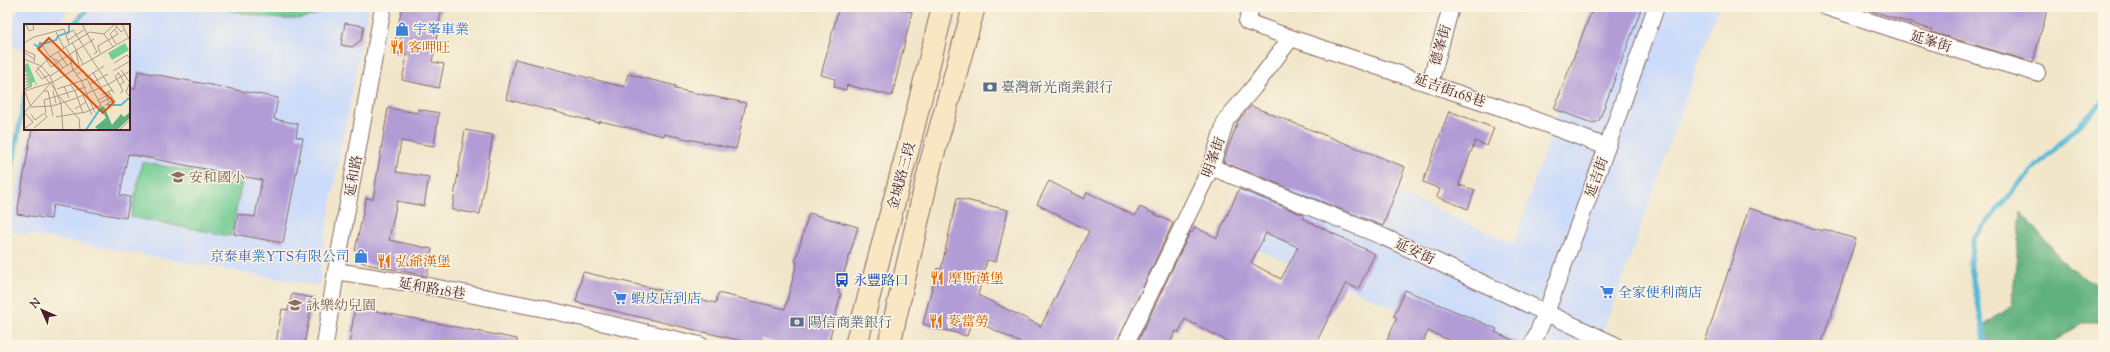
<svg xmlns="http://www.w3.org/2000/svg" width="2110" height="352" font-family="'Sorts Mill Goudy','Noto Serif TC',serif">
  <rect width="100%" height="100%" fill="#fcf5e5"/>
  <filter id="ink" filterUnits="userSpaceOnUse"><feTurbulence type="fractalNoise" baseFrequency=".025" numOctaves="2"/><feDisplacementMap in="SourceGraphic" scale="8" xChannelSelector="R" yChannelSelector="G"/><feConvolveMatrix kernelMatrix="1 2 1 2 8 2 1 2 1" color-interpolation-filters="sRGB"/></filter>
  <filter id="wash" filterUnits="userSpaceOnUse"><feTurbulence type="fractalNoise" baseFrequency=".012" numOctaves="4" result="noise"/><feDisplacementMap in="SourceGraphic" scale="16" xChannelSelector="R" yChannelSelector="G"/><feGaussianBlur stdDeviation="0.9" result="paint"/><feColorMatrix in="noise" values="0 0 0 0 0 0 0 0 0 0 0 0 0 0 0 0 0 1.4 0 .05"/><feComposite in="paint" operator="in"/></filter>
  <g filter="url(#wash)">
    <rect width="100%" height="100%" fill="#f1e6ca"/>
    <path fill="#ccdbfa" d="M12 7H70L58 25H25V47L22 51 7 40V35L18 10Z
      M96 7H368L322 252 320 286 8 231 30 129H129V25H79Z
      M1592 7H1718L1620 286 1597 345H1469L1470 343 1372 298 1222 234 1267 141 1413 199 1514 244Z"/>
    <path fill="#74ce95" stroke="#5f7660" d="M215 7H329C301 31 248 13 215 7Z
      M142 162 242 181 231 236 131 217Z"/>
    <path fill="#5fb17e" stroke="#546854" d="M2021 211 2068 267 2103 289V323H2083L2048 345H1986L1982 327 2012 305Z"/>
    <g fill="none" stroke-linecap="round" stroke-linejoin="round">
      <path stroke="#59bad8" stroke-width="5" d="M73 25 90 7
        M7 196 25 94
        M1986 345 1970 263 1974 238 2018 185 2103 101"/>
    </g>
    <g id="blocks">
      <path fill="#b29cd6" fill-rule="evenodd" d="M402 7H442L432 62 444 64 439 88 402 80 407 55 393 53Z
        M839 7H891L912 12 892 96 847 85 846 90 834 87 835 79 821 75Z
        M1593 7H1642L1599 121 1592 123 1554 109Z
        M1870 7H2048L2033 62 1931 32 1932 30 1869 10Z
        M345 23 364 26 361 40 352 47 341 45Z
        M515 59 624 87 628 74 676 86 675 89 746 103 736 149 664 134V136L600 121 599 123 506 99Z
        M138 71 278 98 274 119 298 124 296 137 303 138 283 243 234 234 238 214 255 217 262 180 128 154 120 195 130 197 126 218 53 205 51 219 17 214 32 129H129V88L135 89Z
        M1251 106 1405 167 1383 226 1223 162 1238 121Z
        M388 108 418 113V109L439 113 434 146 401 141 396 172 429 177 424 206 397 201 389 240 432 249 427 276 366 264 360 261 355 251 366 198 373 199Z
        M1449 111 1494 128 1487 146 1475 141 1459 185 1475 190 1468 209 1437 197 1440 189 1423 182Z
        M465 130 493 135 480 214 452 210Z
        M1049 181 1084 199 1087 192 1135 216 1140 207 1173 223 1116 345H1025L972 319 967 336 923 324 937 268 941 269 957 198 1008 210 996 262 987 260 978 295 1041 326 1089 231 1037 204Z
        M1239 189 1304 215 1302 218 1375 254 1358 289 1346 283 1315 345H1234L1185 319 1179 332 1176 331 1169 345H1136L1190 232 1192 233 1195 227 1217 238ZM1266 233 1298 247 1281 279 1251 263Z
        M1749 208 1822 231 1823 229 1856 239 1821 345H1704Z
        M809 213 858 227 838 293 841 294 828 345H784L761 339 759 345 576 302 583 272 716 303 718 293 785 309 797 262H795Z
        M1405 290 1497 329 1495 332 1523 345H1460L1428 331 1422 345H1385L1397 318 1394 316Z
        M292 294 313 298 304 345 276 343 282 309 288 310Z
        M355 307 517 339V345H404L380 340V345H349Z"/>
    </g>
  </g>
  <g filter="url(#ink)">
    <use href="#blocks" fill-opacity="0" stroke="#846563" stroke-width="1"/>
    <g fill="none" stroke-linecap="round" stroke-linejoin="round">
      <defs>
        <path id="minor" d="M1826 7 1951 48 2037 73
          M1291 38 1508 110 1607 147
          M1430 83 1451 7
          M1211 167 1384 237 1615 345
          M336 271 433 287 540 308 700 345
          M325 345 336 271 383 7
          M1125 345 1211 167 1226 120 1254 87 1291 38 1247 22 1251 7
          M1532 345 1546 313 1607 147 1656 7"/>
        <path id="secondary" d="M856 345 909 145 943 7
          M889 345 931 162 974 7"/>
      </defs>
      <use href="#minor" stroke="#846563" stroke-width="18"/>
      <use href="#secondary" stroke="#846563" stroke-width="24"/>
      <use href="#minor" stroke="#fff" stroke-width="16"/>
      <use href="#secondary" stroke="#f9e7c3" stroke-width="22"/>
    </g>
  </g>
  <defs>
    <symbol id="shop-bare" viewBox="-9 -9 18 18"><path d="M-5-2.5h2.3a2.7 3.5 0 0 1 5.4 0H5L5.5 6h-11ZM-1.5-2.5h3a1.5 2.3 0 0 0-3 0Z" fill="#3f7fe0" stroke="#fcf5e5" stroke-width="2.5" paint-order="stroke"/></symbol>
    <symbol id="restaurant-bare" viewBox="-9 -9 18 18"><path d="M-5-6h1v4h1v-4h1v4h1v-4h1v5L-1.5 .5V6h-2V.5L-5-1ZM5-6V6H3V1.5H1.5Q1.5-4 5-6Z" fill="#e8710a" stroke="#fcf5e5" stroke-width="2.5" paint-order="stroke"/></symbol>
    <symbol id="bank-bare" viewBox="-9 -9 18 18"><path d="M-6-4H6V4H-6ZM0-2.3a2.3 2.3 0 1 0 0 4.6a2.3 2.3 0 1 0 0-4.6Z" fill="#5c6f8a" stroke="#fcf5e5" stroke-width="2.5" paint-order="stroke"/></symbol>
    <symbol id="school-bare" viewBox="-9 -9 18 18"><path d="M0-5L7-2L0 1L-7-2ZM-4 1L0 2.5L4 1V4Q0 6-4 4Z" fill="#8d6e63" stroke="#fcf5e5" stroke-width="2.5" paint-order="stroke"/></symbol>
    <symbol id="bus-bare" viewBox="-9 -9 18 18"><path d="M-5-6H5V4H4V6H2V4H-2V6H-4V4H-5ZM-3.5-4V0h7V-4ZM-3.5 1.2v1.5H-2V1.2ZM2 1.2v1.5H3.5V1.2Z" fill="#1a4fb4" stroke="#fcf5e5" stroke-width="2.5" paint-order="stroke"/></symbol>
    <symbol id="supermarket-bare" viewBox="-9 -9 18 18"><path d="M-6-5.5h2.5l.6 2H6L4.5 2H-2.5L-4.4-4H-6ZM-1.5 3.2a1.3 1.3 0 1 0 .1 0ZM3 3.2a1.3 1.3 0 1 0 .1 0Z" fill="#3f7fe0" stroke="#fcf5e5" stroke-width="2.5" paint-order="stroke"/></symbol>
  </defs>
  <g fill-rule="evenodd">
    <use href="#shop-bare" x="392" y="19" width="20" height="20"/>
    <use href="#restaurant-bare" x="387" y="37" width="20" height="20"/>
    <use href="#bank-bare" x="980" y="77" width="20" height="20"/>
    <use href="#school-bare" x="168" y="167" width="20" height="20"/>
    <use href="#shop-bare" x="351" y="246" width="20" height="20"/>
    <use href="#restaurant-bare" x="374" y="251" width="20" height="20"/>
    <use href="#restaurant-bare" x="927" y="268" width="20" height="20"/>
    <use href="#bus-bare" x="832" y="270" width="20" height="20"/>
    <use href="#supermarket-bare" x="1597" y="282" width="20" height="20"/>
    <use href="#supermarket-bare" x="610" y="288" width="20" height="20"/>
    <use href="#school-bare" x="285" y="295" width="20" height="20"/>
    <use href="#restaurant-bare" x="926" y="311" width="20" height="20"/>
    <use href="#bank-bare" x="787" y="312" width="20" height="20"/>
  </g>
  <g text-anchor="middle" stroke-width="3" stroke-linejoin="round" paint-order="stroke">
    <g font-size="14" fill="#366cbe" stroke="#fcf5e5" text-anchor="start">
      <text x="413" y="34">宇峯車業</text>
      <text x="350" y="261" text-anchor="end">京泰車業YTS有限公司</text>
      <text x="1618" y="297">全家便利商店</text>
      <text x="631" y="303">蝦皮店到店</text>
    </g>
    <g font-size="14" fill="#4a1f2b" stroke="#fcf5e5">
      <text transform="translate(1931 41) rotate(17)" y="5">延峯街</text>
      <text transform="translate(1440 45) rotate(-74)" y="5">德峯街</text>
      <text transform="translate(1450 90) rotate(19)" y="5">延吉街168巷</text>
      <text transform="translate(1213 157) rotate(-70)" y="5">明峯街</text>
      <text transform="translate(353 176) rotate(-80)" y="5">延和路</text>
      <text transform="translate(901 176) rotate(-75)" y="5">金城路三段</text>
      <text transform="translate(1596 177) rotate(-70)" y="5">延吉街</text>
      <text transform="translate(1415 251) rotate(25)" y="5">延安街</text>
      <text transform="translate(432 288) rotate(10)" y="5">延和路18巷</text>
    </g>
    <g font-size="14" fill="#c56008" stroke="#fcf5e5" text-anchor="start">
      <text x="408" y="52">客呷旺</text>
      <text x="395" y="266">弘爺漢堡</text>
      <text x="948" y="283">摩斯漢堡</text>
      <text x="947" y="326">麥當勞</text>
    </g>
    <g font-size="14" fill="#4e5e75" stroke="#fcf5e5" text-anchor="start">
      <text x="1001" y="92">臺灣新光商業銀行</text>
      <text x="808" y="327">陽信商業銀行</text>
    </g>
    <g font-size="14" fill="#785e54" stroke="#fcf5e5" text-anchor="start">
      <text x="189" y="182">安和國小</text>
      <text x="306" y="310">詠樂幼兒園</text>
    </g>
    <g font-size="14" fill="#164399" stroke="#fcf5e5" text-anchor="start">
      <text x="853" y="285">永豐路口</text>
    </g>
  </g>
  <g transform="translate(24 24)">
    <rect width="106" height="106" fill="#f1e6ca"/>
    <path d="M101 19 105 26 88 36 84 29ZM4 39 13 61 0 65 7 61 0 62 6 58 0 59 5 55 0 56 4 52H0L3 49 7 62V63L12 61 11 58 7 59 4 48H0V41Z" fill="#74ce95"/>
    <path d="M80 82 88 101 97 90 100 93 106 88V94L93 106H75L71 103 82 94 79 88 74 87Z" fill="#5fb17e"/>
    <path fill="none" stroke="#59bad8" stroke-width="2" d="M10 20 14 23 16 19 19 20 32 16 34 12 45 8V0M83 81H97L105 74M62 106 78 82"/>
    <path fill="none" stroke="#ae968a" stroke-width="1" d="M2 0 5 7 10 5 9 0M58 0 73 28 70 30M98 0 106 17M32 8 40 24M43 10 49 6 90 69M80 10 91 0 97 8 100 6M44 16 60 6M48 18 59 40M0 19 10 13 40 5 45 20M92 20 86 10 93 3M18 21 26 33M15 24 27 43 32 40M0 26 11 31 10 38M52 27 55 42M0 28 10 35M34 28 43 41M76 29 74 22 94 10 91 6M27 32 40 51M46 33 49 47 53 49M0 35 17 42 26 52 37 80 39 106M30 36 32 35 39 44M32 39 70 15M90 39 103 31 106 35M13 43 32 67M97 46 106 59M89 47 106 37M69 48 85 78M94 48 100 58 96 61M95 49 91 52 99 67 96 69M54 50 52 51 57 56 71 89M54 50 59 46 63 53M25 51 18 55 12 47 27 32 66 8 80 10 89 23M26 52 50 37 41 23M63 55 77 81M46 60 51 67 59 89M66 60 84 50M40 62 45 74M0 65 8 62 3 48M33 65 63 55V53L80 42M0 67 29 58 106 13M20 67H24L29 92M29 67 32 79M1 68 7 83M77 71 88 66M35 72 55 95 56 106M59 72 68 91M106 73 102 68 106 58M74 76 86 70M76 79 88 73M81 81 90 76 84 67M7 83 28 82 50 75 85 60 106 47M51 85 62 78M0 89 25 61M22 89 20 76 62 63M7 90 11 96 19 90M32 93 62 88 77 81M10 104 23 93 20 89M0 105 9 98 1 89M95 106 106 96"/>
    <path fill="#e0560e" fill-opacity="0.15" stroke="#e0560e" stroke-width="2" d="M25 14 90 78 79 89 14 25Z"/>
    <rect width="106" height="106" fill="none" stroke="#4a1f2b" stroke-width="2"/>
  </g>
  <rect width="2110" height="352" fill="none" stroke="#fcf5e5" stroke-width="24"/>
  <g transform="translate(42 310) rotate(315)" stroke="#fcf5e5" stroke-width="3" paint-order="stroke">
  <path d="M0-3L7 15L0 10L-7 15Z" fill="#4a1f2b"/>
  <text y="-6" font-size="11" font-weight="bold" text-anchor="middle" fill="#4a1f2b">N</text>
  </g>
</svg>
